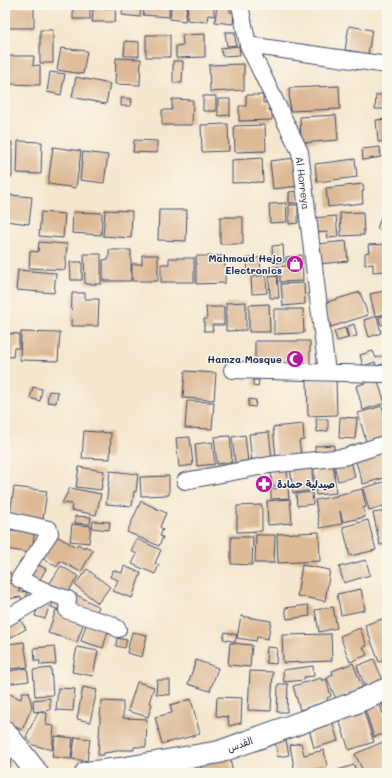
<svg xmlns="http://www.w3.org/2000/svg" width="392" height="778" font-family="Mali,'Playpen Sans Arabic',sans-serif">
  <rect width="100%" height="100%" fill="#fbf7ec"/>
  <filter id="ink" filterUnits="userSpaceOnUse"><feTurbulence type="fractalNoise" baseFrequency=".025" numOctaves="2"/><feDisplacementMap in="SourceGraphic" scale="8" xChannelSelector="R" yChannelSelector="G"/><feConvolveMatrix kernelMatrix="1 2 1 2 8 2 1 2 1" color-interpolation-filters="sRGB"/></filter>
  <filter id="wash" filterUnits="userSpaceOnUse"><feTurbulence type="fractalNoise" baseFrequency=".012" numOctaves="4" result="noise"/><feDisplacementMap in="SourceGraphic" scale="16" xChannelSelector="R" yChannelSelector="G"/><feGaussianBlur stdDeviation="0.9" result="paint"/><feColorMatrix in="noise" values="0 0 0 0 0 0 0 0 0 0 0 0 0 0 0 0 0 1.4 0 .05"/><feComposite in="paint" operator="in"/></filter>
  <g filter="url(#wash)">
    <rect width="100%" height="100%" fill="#f5e7ce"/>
    <g id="blocks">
      <path fill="#ddb995" d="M123 5H141L140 17 122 15Z
        M144 5H169V17L143 15Z
        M171 5H187L185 21 170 19Z
        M188 5H214V16L208 15 207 22 187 20Z
        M217 5H230V12H234L233 24 215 22Z
        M8 6 34 7V28H8Z
        M73 6 90 7V19H73Z
        M93 8H116L115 22H92Z
        M349 26 372 30 368 54 345 50Z
        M40 30H53V63H40Z
        M225 32H235L236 45 227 46Z
        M205 34V57L176 58V46L183 45 182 35Z
        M146 35H170V57H146Z
        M125 41 139 42V56H124Z
        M239 46 240 55 222 56 221 48Z
        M61 48 87 51 83 74 57 70Z
        M9 56H34L33 66 40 65V85L9 84Z
        M116 58 141 59 140 85 115 84Z
        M173 61H183L182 83H173Z
        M244 64V90L210 92 209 65Z
        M50 72 65 74 61 95 47 92Z
        M383 74H387V87H383Z
        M76 77 110 84 106 104 72 97Z
        M339 86 340 109 290 111 289 88Z
        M246 95H263V103L269 102V110H272V120L239 121V106H246Z
        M376 95H385V109H375Z
        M203 96H216V111H203Z
        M121 98 132 99 131 106H121Z
        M172 99 193 100 192 125H162V110H172Z
        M218 99H230V115L218 116Z
        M336 115 338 140 301 143 300 117Z
        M387 119V141L378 142 376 120Z
        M228 124 229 151 202 152 201 125Z
        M265 125 266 151 235 152 234 126Z
        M134 140 157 141V153L133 152Z
        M18 141 42 142 41 174 17 173Z
        M5 142H12V177H5Z
        M53 147 81 151 76 188 48 184Z
        M380 147 381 157 363 160 362 149Z
        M83 152 108 155 104 183 80 180Z
        M262 158 263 182 232 183V160Z
        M295 158 299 186 273 189 270 161Z
        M355 159 357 177 317 182 315 164Z
        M363 184 364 191H362L363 203 328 207 326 188Z
        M297 191 298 203H289V192Z
        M10 195 32 197 29 224 6 221Z
        M286 203 287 222 270 223 269 204Z
        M289 205H298V223L289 224Z
        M105 210 132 211 131 238 103 236Z
        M159 210H187L186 241 158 240Z
        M41 212 65 214 63 238 39 236Z
        M73 212 102 213 101 235 72 233Z
        M363 212 364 235 341 236 340 213Z
        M336 216 338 237 328 238 327 232 313 233 312 218Z
        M220 217H243V244H220Z
        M381 217 387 220V232L377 229Z
        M346 241 348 261 320 264 318 244Z
        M39 242 67 244 65 270 29 268 30 251 38 252Z
        M387 244V271L373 272V264L365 265V253L369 252 368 245Z
        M283 245 284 262 273 263 272 246Z
        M109 250H131V281H103V260L109 259Z
        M84 254H101V284H85Z
        M142 255H158V281H132V264H142Z
        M302 255 303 281 280 282V275L269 276V267L287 266 286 257Z
        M196 256H225V283L196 284Z
        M169 258H194V282H161V264H169Z
        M247 258H260L261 274 248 275Z
        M70 262H82V280H71Z
        M18 270 56 273 54 293 16 290Z
        M266 275 267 293 252 294 251 277Z
        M277 276 279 298H270L269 277Z
        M304 283 305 304 283 306 281 284Z
        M384 291 387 306V314L375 316 370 294Z
        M360 292 368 315 331 327 324 303Z
        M72 293H85V299H99L98 326H71Z
        M246 302V330L226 331V303Z
        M269 304 270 332H249V305Z
        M206 307H224V325H212L213 331H204V319H207Z
        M274 309H303L304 333 274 334Z
        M387 315V324L381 325 379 317Z
        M377 316 381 333 369 337 364 320Z
        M354 324 357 336 349 338 346 327Z
        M345 328 348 338 337 341 334 331Z
        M21 332 60 333 58 361 20 360Z
        M5 333 19 334V348H14L13 357 5 356Z
        M255 341H310V366L255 367Z
        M373 351 376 358 387 354V363L376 366 375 362 363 366 360 355Z
        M185 371 216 373 214 400 183 398Z
        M336 379 337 415 308 416 307 380Z
        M377 379 385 403 363 410 356 386Z
        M253 380H259L258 387 253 386Z
        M33 387 42 389 40 401 30 398Z
        M49 391 58 392 56 403 47 402Z
        M249 399 256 400 255 407 248 406Z
        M187 401 214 402 212 429 185 428Z
        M382 406 387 421V439L367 445 358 413Z
        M340 417 357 418 355 439 339 438Z
        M316 419H328V431L317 432Z
        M303 424 304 440 299 441 301 454 276 457 273 427Z
        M84 431 111 433 110 459 82 458Z
        M269 432 272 459 252 462 249 434Z
        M245 435 248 462 235 463 232 437Z
        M230 436 232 462 217 464 214 437Z
        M190 437 193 465 179 467 176 438Z
        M212 442 215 464 197 466 195 444Z
        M334 445V456L315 457V446Z
        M383 451 387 466V477L363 484 355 459Z
        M333 460 336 493 316 495 313 462Z
        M351 460 355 477 338 481 334 464Z
        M311 463 314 490 293 493 290 465Z
        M79 467 104 471 101 490 76 487Z
        M287 470 288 485 272 486 271 471Z
        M110 471 138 474 136 492 134 491 132 506 106 504Z
        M169 476V495L141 496 140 477Z
        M387 481V505L369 510 363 488Z
        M14 487 47 491 43 519 10 514Z
        M70 488 101 494 96 515 71 510 72 504 62 503Z
        M288 488 289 498 271 499V489Z
        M362 489 366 507 363 508 365 517 343 522 340 511 342 524 320 528 315 500 337 496V495Z
        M312 492 313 504 297 506 296 494Z
        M290 499 292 523 268 525 267 501Z
        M141 501 166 513 160 527 163 529 160 536 163 537 159 546 127 532Z
        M262 505V531L237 532V506Z
        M387 511V544L380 545 373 513Z
        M75 516 91 517 90 524 75 523Z
        M368 520 376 550 350 556 343 527Z
        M93 521 110 522 109 530 92 528Z
        M72 524 91 526 89 543 70 541Z
        M17 526 35 528 32 553 5 549V530L16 532Z
        M319 532 320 561 278 563 277 534Z
        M53 534 76 547 78 544 84 548 85 546 93 550 81 572 60 561 57 567 40 557Z
        M256 535H275L274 563H255Z
        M231 537H253L252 565 231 564Z
        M137 539 161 550 155 563 159 565 155 574 132 564 137 554 131 551Z
        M366 560 370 575 344 583 339 567Z
        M35 563 46 569 38 583 27 576Z
        M302 565 330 570 325 601 297 596Z
        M61 566 78 576 66 596 48 586Z
        M124 566 141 573 132 598 113 591 118 580 110 577 113 570 122 573Z
        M87 569 110 587 98 603 75 585Z
        M5 573H11V580L5 581Z
        M19 582V592L26 591 28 602 22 603 21 597 6 599 5 584Z
        M361 589 365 610 341 615 337 594Z
        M75 594 99 607 95 615 68 608Z
        M54 599 65 602 62 611 51 607Z
        M40 600 50 604 45 619 35 616Z
        M308 605 310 616 287 619 285 608Z
        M333 607 337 628 319 632 315 610Z
        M56 610 85 619 77 642 48 633Z
        M18 616 26 629 6 640 5 624Z
        M241 616 271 621 268 639 257 637 256 641 237 638Z
        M387 617V672L382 661 379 662 365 625Z
        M88 618 110 624 103 648 81 641Z
        M360 628 367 646 363 647 367 655 350 662 340 636Z
        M132 632 147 635 142 657 127 653Z
        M225 632 237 635 235 642 223 639Z
        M331 634 332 661 283 663 282 635Z
        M117 638 127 640 125 648 116 646Z
        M24 642 28 667 11 669 7 644Z
        M230 643 252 645 250 667 228 665Z
        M54 646 56 664 40 665V661H35L34 648Z
        M77 647 98 651 93 676 72 672Z
        M267 647 277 648 276 664 266 663Z
        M374 659 384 683 366 690 357 666Z
        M196 660 218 668 210 691 188 684Z
        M353 663 363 689 336 699 327 678 333 675 332 671Z
        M313 666 314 676 304 677V680L284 682 283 670Z
        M27 668 29 681 5 684V672Z
        M51 668 53 695 35 696 33 670Z
        M250 671 273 672 271 711 248 710Z
        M321 678 322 681 326 679 331 696 327 698 328 701 300 710 293 686Z
        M157 680H170V695L156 694Z
        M137 682 154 687 149 703 152 704 148 717 128 711Z
        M278 684H288L287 712H277Z
        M83 687 97 690 90 722 77 719Z
        M58 688 75 689 73 711 56 710Z
        M5 692 21 699 22 692H29L32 707 22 730 5 722Z
        M217 697 242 698 241 723 229 726 228 717 216 716Z
        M50 698V710L34 712 33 700Z
        M191 699 200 734 162 744 155 717 172 713 170 705Z
        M101 701 123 702V718L147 719 146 747H134V750H117V751L104 753V755H98Z
        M379 702 387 726V733L374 737 364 707Z
        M387 702V715L382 704Z
        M362 706 374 742 349 750 337 714Z
        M38 712 47 713 46 725 54 726 52 750 33 745 26 737Z
        M331 718 338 741 314 748 308 725Z
        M285 735 289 755 278 757 274 738Z
        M55 736 73 738 71 759 52 757Z
        M75 737 90 739 87 761 72 759Z
        M385 741 387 746V773H364L355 754Z
        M301 743 304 755 324 750 327 767 295 773 290 745Z
        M5 748 12 750 10 765 6 773Z
        M229 755 233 773H202L199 762Z
        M193 764 195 773H161Z
        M354 765 356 773H331V772Z"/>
    </g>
  </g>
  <g filter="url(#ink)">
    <use href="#blocks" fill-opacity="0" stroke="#3c4b6f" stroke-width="1"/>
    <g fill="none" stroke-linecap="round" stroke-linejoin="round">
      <defs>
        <path id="minor" d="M240 5 248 45 300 152 327 372
          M248 45 387 65
          M232 370 381 374 387 373
          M185 481 269 465 344 457 387 443
          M5 519 49 529 50 533 19 579 50 593
          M5 619 50 593 68 599 67 610 68 611 111 624 118 629"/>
        <path id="secondary" d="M5 732 37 773
          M86 773 120 769 219 752 352 704 387 689"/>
      </defs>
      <use href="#minor" stroke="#3c4b6f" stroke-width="18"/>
      <use href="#secondary" stroke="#3c4b6f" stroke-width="24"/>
      <use href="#minor" stroke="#fff" stroke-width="16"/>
      <use href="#secondary" stroke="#fff" stroke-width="22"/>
    </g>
  </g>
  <defs>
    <symbol id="shop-disc" viewBox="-11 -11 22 22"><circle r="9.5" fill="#b5179e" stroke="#fbf7ec"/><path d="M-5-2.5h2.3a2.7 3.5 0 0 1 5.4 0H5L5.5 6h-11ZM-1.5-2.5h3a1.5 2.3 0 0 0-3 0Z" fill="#fff"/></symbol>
    <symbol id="mosque-disc" viewBox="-11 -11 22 22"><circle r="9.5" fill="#b5179e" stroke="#fbf7ec"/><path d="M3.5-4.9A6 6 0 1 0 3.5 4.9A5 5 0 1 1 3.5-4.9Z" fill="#fff"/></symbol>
    <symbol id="pharmacy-disc" viewBox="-11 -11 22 22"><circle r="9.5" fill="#b5179e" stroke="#fbf7ec"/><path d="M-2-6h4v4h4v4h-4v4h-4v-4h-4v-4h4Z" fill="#fff"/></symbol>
  </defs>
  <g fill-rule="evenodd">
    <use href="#shop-disc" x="285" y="254" width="20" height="20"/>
    <use href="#mosque-disc" x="285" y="349" width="20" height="20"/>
    <use href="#pharmacy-disc" x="254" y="474" width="20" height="20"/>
  </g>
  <g text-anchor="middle" stroke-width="3" stroke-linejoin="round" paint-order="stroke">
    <g font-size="10" fill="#1b2f5e" stroke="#fbf7ec">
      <text transform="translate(303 183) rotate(83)" y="4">Al Horreya</text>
      <text transform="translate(240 744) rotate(-20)" y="4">القدس</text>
    </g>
    <g font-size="10" font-weight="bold" fill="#1b2f5e" stroke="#fbf7ec" text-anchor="end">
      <text x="282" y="262">Mahmoud Hejo<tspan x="282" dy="12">Electronics</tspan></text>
      <text x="282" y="363">Hamza Mosque</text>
      <text x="277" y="488" text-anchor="start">صيدلية حمادة</text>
    </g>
  </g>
  <rect width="392" height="778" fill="none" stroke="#fbf7ec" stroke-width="20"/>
</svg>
